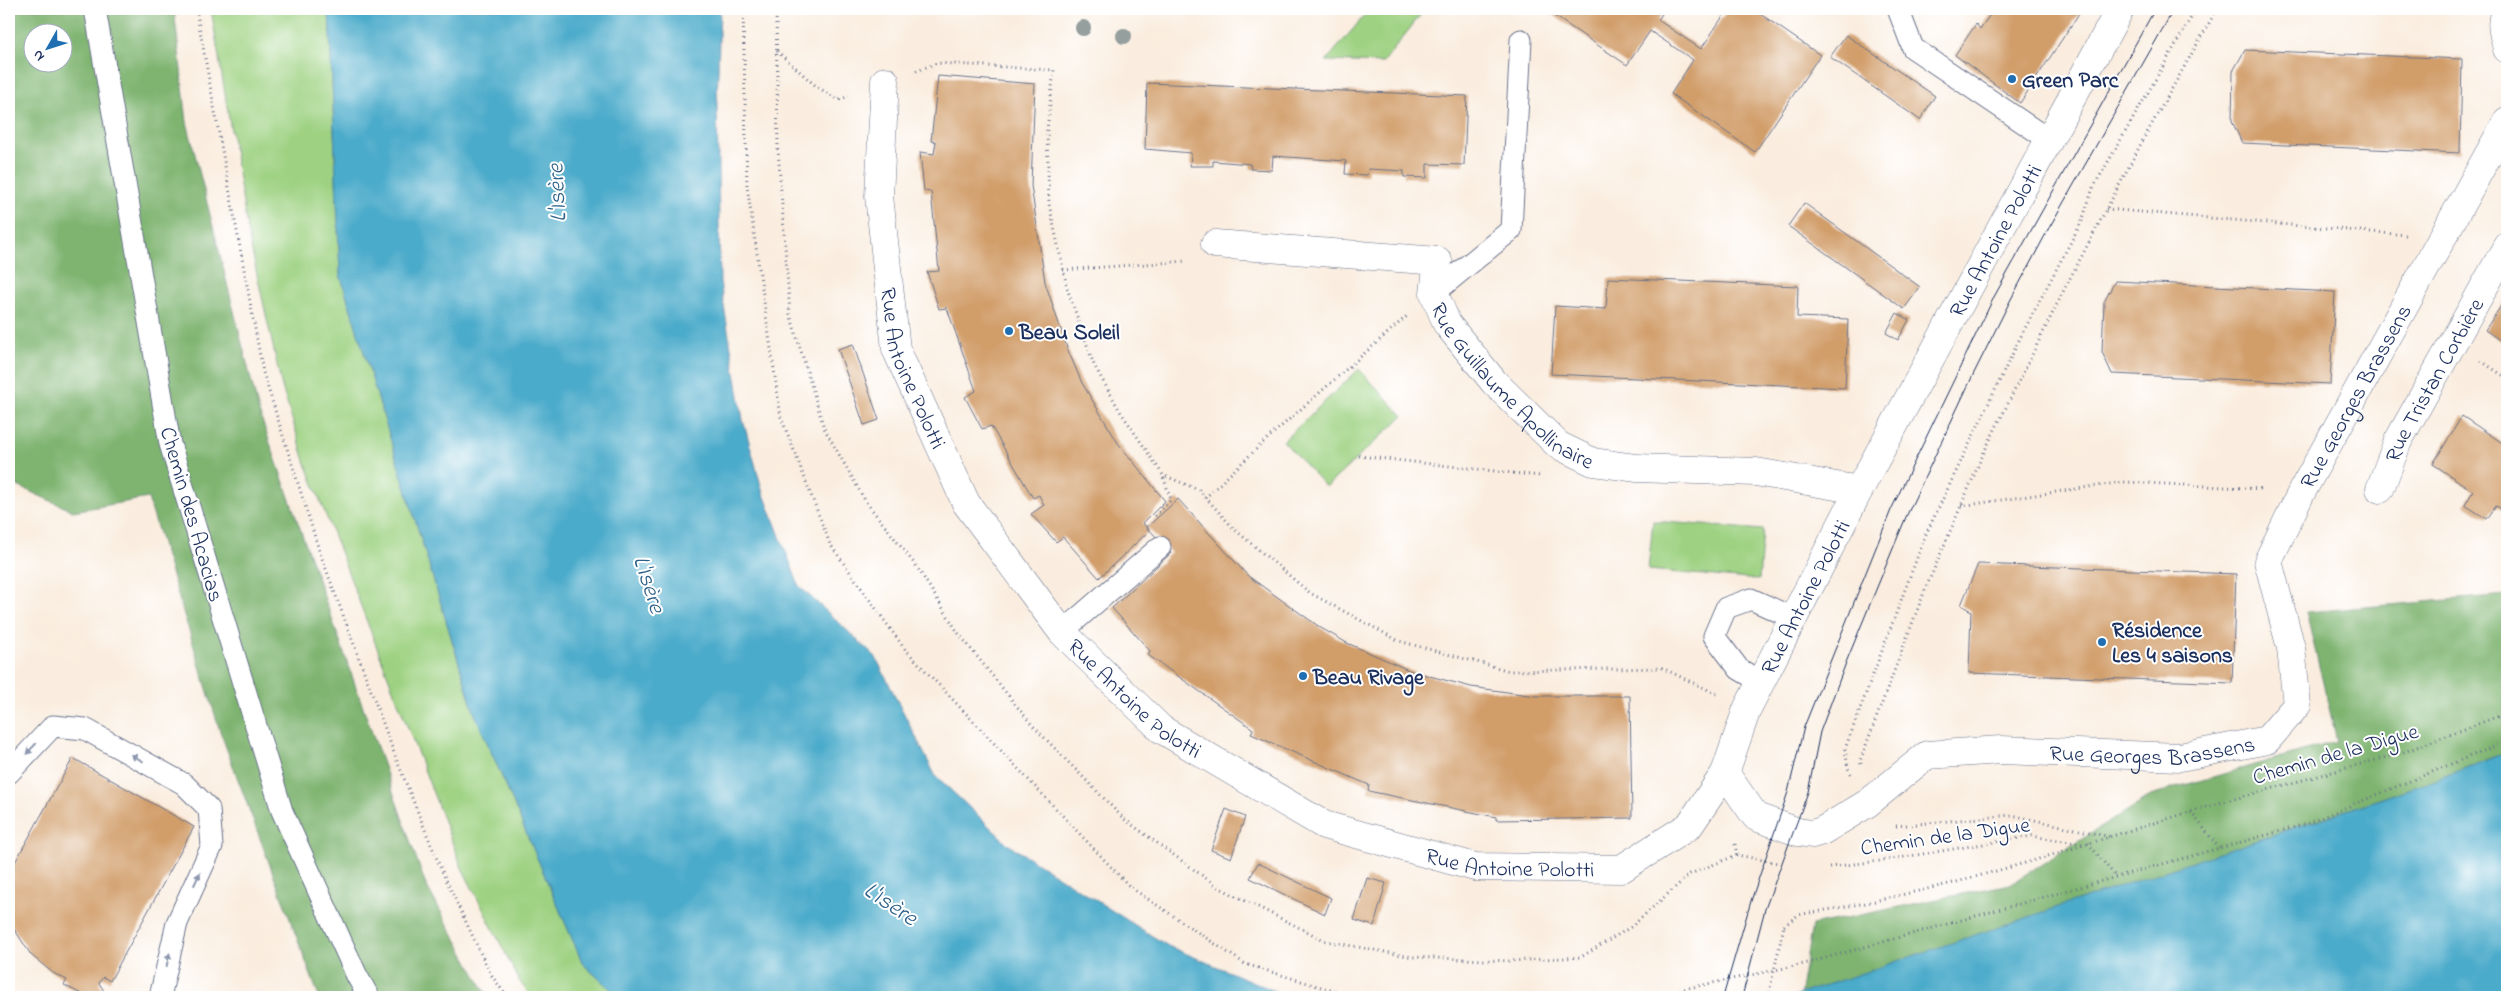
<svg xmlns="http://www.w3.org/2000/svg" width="2516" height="1006" font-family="'Indie Flower',sans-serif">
  <rect width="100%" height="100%" fill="#fff"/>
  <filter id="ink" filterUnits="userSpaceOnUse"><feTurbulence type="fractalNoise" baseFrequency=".02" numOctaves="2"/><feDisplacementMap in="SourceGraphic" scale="10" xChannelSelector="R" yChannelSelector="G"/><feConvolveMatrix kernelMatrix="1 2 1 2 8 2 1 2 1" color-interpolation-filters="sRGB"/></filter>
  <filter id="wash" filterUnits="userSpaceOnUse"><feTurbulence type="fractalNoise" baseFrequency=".0096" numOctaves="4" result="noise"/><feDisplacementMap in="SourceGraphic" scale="20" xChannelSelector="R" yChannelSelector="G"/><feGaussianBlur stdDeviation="1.12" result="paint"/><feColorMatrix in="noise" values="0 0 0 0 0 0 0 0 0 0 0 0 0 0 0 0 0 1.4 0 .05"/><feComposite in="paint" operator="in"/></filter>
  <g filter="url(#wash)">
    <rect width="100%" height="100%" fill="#faeddf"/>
    <path fill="#9ed282" stroke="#5c8070" d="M211 9H329L340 274 474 712 583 964 619 997H531L520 982 462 868 305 461 282 387 248 234Z
      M1370 9H1425L1383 63 1326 61Z
      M1359 369 1403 416 1326 487 1283 441Z
      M1653 521 1763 530 1759 580 1648 570Z"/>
    <path fill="#7eb470" stroke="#4c7267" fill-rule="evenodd" d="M9 9H174L187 122 259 412 425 883 488 997H319L220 731 148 498 73 511 9 482ZM32 32H62V62H32Z
      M2507 595V752L2427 783 1800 996 1812 925 2010 884 2154 794 2337 741 2306 612Z"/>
    <path fill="#4babca" stroke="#336d94" d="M329 9H720L717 104 720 282 743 420 762 489 799 586 875 656 935 775 1009 845 1168 946 1289 997H619L583 964 474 712 340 274Z
      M2507 752V997H1791L2427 783Z"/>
    <g id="blocks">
      <path fill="#d19e6b" d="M1544 9H1665L1658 20 1701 49 1728 9H1753L1820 55 1755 152 1671 94 1693 60 1650 31 1627 65Z
        M1994 9H2082L2020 103 1955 55 1976 24 1980 29Z
        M1846 35 1935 96 1920 120 1830 57Z
        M2245 50 2462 59 2460 153 2242 143 2232 121 2233 71Z
        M938 76 1035 84 1031 185 1045 282 1067 348 1082 383 1118 443 1165 501 1143 523 1149 531 1099 578 1063 537 1056 542 1031 514 1044 505 1039 495 1033 498 991 426 982 429 965 397 976 391 947 308 939 309 927 272 939 271 931 192 924 191 920 152 934 154 936 142 931 141Z
        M1147 83 1467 96 1464 165 1427 164V178L1404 177V171L1368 169 1367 175 1345 174 1346 161 1273 156 1272 170 1251 169 1250 164 1213 161V166H1190L1191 153 1145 149Z
        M1804 203 1920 287 1904 309 1788 226Z
        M1608 278 1798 286 1797 317 1848 319 1845 388 1551 374 1555 306 1606 309Z
        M2115 281 2335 292 2330 384 2112 374 2102 352 2104 302Z
        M2507 297V345L2485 330Z
        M1897 313 1909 320 1898 340 1886 333Z
        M853 344 879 420 864 425 838 349Z
        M2462 416 2507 446V512L2496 506 2487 519 2465 505 2473 491 2433 464Z
        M1178 499 1248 576 1269 591 1321 628 1347 643 1411 671 1471 687 1536 696H1630L1632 818 1496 820V817L1368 791 1369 785 1251 734 1253 729 1148 655 1150 651 1112 608 1171 553 1147 527Z
        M1978 564 2236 574 2232 683 1969 673 1971 611 1961 605Z
        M73 758 194 827 110 981 103 977 99 983 104 991 102 997H87L64 985 67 980 53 973 31 955 9 921V873Z
        M1226 809 1245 817 1231 858 1211 850Z
        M1258 863 1331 898 1325 914 1250 878Z
        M1367 878 1386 883 1374 926 1354 920Z"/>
    </g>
  </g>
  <g filter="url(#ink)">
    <use href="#blocks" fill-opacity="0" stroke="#69728b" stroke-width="1"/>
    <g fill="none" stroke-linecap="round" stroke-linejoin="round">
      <defs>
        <path id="lane" d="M95 9 170 444 282 811 357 976 369 997
          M1898 9 1913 48 2049 140
          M1434 293 1511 230 1521 40
          M1062 632 1160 547
          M1761 682 1739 669 1714 636 1726 608 1751 599 1793 618
          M9 773 53 726 85 729 184 784 209 809 212 846 177 923 160 997"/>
        <g id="street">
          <path d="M2507 9C2498 23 2504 34 2507 49"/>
          <path id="s1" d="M885 81 879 196 896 349 966 503 1062 632 1161 729 1324 825 1475 867 1621 869 1689 826 1725 773 1747 709 1859 490 2120 9"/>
          <path id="s2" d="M1215 244 1438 261 1434 293 1447 324 1494 382 1558 445 1593 462 1636 468 1756 472 1859 490"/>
          <path id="s3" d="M2380 489 2398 441 2507 246"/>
          <path id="s4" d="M1725 773 1756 817 1798 832 1812 834 1822 831 1868 803 1927 755 2001 750 2180 757 2267 740 2297 705 2291 648 2268 561 2302 491 2507 121"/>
        </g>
      </defs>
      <use href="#lane" stroke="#69728b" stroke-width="23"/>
      <use href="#street" stroke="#69728b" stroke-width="29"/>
      <path stroke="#69728b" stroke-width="3" stroke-dasharray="1 4" stroke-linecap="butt" d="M196 9 263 372 319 550 397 761 441 869 490 973 507 997
        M743 9 747 186 781 417 830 544 904 648 1130 887 1245 964 1354 997
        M776 9 778 149 790 314 824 428 866 502 917 567 959 634 1032 725 1124 819 1218 887 1326 941 1412 957 1509 961 1581 957 1631 927 1690 874 1737 855 1778 863
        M777 51 817 87 839 100 849 96
        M916 71 937 63 1054 70 1047 130 1049 204 1068 291 1094 365 1120 411 1163 475 1199 490 1234 529 1310 593 1399 641 1510 671 1662 668 1717 694
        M2106 209 2406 235
        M1063 270 1187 261
        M2481 361 2507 378
        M1359 456 1540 476
        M1205 498 1268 438 1407 316
        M1961 506 2123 482 2264 489
        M1155 516 1171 500 1163 476
        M1861 764 1860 761 1923 595 1984 452 2066 286 2144 138 2217 9
        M1851 774 1848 768 1845 749 1926 534 2023 332 2082 221 2093 188 2196 9
        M2191 812 2219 848
        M1896 826 2012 815 2111 837
        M2088 843 2116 877
        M1735 844 1737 855
        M1829 867 1880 861 2032 836 2083 844
        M1784 926 1798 915 1866 903 1953 883 2032 861 2212 805 2401 753 2507 713
        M1645 997 1804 964 2306 824 2507 741"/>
      <use href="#lane" stroke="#fff" stroke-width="21"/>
      <use href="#street" stroke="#fff" stroke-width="28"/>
      <path stroke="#1b2f5e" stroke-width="1" d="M1723 997 1751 901 1788 792 1804 727 1891 510 1995 295 2155 9
        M1742 997 1765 909 1808 792 1820 732 1847 660 1906 517 1974 373 2010 301 2049 228 2174 9"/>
      <path stroke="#69728b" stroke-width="3" stroke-dasharray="1 4" stroke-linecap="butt" d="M1768 997 1784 926"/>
    </g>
    <g fill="#959f9e">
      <circle cx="1083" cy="28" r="8"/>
      <circle cx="1124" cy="36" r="8"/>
    </g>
    <defs><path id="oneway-solid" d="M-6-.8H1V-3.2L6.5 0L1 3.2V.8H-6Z" transform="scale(1.25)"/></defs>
    <g fill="#8d97ae">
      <use href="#oneway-solid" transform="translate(31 749) rotate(133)"/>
      <use href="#oneway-solid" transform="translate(137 758) rotate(-151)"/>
      <use href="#oneway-solid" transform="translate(197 879) rotate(-65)"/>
      <use href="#oneway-solid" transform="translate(168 960) rotate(-77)"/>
    </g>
  </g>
  <g fill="#1f6fb2" stroke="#fff" stroke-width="2">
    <circle cx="2012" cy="79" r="5"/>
    <circle cx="1009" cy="331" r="5"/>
    <circle cx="2102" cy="642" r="5"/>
    <circle cx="1303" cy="676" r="5"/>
  </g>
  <g text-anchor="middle" stroke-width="4" stroke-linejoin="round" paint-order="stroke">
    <g font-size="22" font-weight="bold" fill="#1b2f5e" stroke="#fff" text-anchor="start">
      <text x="2022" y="87">Green Parc</text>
      <text x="1019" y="339">Beau Soleil</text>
      <text x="2112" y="637">Résidence<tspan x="2112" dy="25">Les 4 saisons</tspan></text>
      <text x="1313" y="684">Beau Rivage</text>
    </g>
    <g font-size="22" fill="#1b2f5e" stroke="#fff">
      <text dy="8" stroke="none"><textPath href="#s1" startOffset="1972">Rue Antoine Polotti</textPath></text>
      <text dy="8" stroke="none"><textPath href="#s1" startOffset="292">Rue Antoine Polotti</textPath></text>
      <text dy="8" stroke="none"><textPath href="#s2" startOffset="380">Rue Guillaume Apollinaire</textPath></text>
      <text dy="8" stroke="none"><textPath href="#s3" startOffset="122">Rue Tristan Corbière</textPath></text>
      <text dy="8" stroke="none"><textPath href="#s4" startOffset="975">Rue Georges Brassens</textPath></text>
      <text transform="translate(193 514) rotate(74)" y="8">Chemin des Acacias</text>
      <text dy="8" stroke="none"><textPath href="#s1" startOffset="1568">Rue Antoine Polotti</textPath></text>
      <text dy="8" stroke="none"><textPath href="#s1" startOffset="698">Rue Antoine Polotti</textPath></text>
      <text dy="8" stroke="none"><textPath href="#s4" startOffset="479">Rue Georges Brassens</textPath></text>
      <text transform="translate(2335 753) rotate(-16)" y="8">Chemin de la Digue</text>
      <text transform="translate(1945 835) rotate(-8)" y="8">Chemin de la Digue</text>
      <text dy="8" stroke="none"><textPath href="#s1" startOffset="1118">Rue Antoine Polotti</textPath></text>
    </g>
    <g font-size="24" font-style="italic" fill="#2e6189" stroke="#fff">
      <text transform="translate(556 193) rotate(-93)" y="8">L'Isère</text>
      <text transform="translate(650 584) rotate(72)" y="8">L'Isère</text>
      <text transform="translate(891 903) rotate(34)" y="8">L'Isère</text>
    </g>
  </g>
  <rect width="2516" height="1006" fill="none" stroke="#fff" stroke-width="30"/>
  <g transform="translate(48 48) rotate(231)"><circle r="24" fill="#ffffff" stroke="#a4acbf"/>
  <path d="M0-4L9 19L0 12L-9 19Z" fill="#1f6fb2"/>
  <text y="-8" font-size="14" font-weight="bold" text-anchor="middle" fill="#1b2f5e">N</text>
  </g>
</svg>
